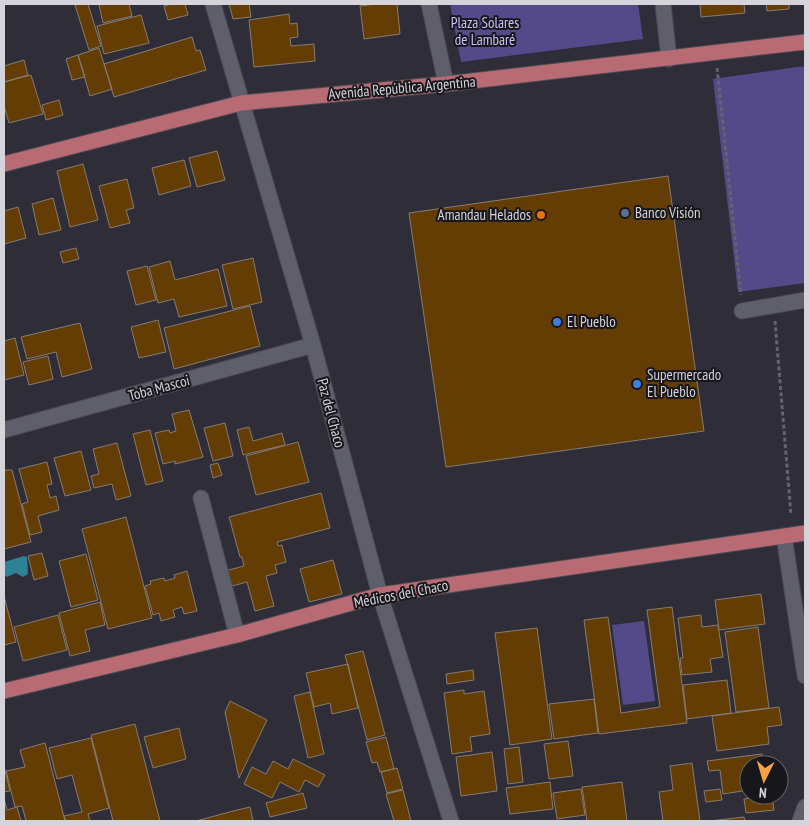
<svg xmlns="http://www.w3.org/2000/svg" width="809" height="825" font-family="'PT Sans Narrow',sans-serif">
  <rect width="100%" height="100%" fill="#2e2d38"/>
  <path fill="#544a89" d="M450 4H638L643 39 461 62Z
    M805 66V283L738 292 713 79Z
    M644 621 655 701 623 705 612 625Z"/>
  <path fill="#2e8295" d="M24 556 27 557 28 574 23 577 16 573 7 577 4 574V562Z"/>
  <path fill="#643d05" stroke="#867c72" d="M81 4H88L101 46 89 50 75 5Z
    M106 4H129L132 16 103 23 99 5Z
    M172 4H185L188 15 168 20 164 6Z
    M229 4H249L251 17 233 19Z
    M376 4H397L400 34 364 39 360 6Z
    M700 4H744L745 13 701 17Z
    M766 4H789V9L767 11Z
    M289 14 290 24 297 23 298 37 290 38 291 46 314 44 315 61 254 67 249 20Z
    M141 15 149 43 104 54 97 26Z
    M192 37 196 51 200 50 206 70 114 97 104 64Z
    M99 48 112 89 90 96 78 55Z
    M78 55 85 77 72 80 66 59Z
    M24 60 28 75 4 82V66Z
    M31 75 43 114 9 123 4 106V82Z
    M59 100 63 115 46 120 42 105Z
    M217 151 225 180 197 187 189 158Z
    M184 160 191 186 159 195 152 168Z
    M83 164 98 220 70 227 57 171Z
    M668 176 704 431 446 467 409 213Z
    M127 179 134 208 126 210 130 223 110 228 99 186Z
    M53 198 61 230 39 235 32 204Z
    M18 207 26 238 4 244V211Z
    M76 248 79 259 63 263 60 252Z
    M253 258 262 302 233 309 222 265Z
    M170 261 175 280 218 269 227 306 179 317 174 299 158 303 149 267Z
    M147 266 156 300 136 305 127 271Z
    M250 306 260 346 174 369 164 328Z
    M158 320 166 352 139 358 131 327Z
    M80 323 92 369 62 377 56 352 27 359 21 337Z
    M15 338 24 375 4 380V341Z
    M48 356 53 379 29 385 23 362Z
    M189 410 203 457 175 464V461L163 464 155 433 169 430 170 433 176 431 172 414Z
    M225 423 233 456 213 461 204 428Z
    M249 427 253 441 282 433 285 445 243 455 237 430Z
    M150 430 163 481 146 485 133 434Z
    M298 442 309 482 256 495 246 456Z
    M117 443 131 496 116 500 112 484 94 488 91 476 99 474 93 449Z
    M81 451 91 490 65 496 54 458Z
    M47 462 52 484 47 485 50 498 56 496 59 510 38 516 42 532 30 535 22 504 28 502 19 469Z
    M218 463 222 475 213 478 210 465Z
    M4 470H12L31 542 4 549Z
    M321 493 330 528 277 542 278 546 282 545 286 562 275 565 277 573 266 576 274 606 255 611 247 582 229 587 225 571 244 566 242 557H240L229 517Z
    M126 517 152 618 108 629 82 529Z
    M42 553 48 576 34 580 28 556Z
    M86 554 98 600 71 607 59 561Z
    M333 560 342 594 309 602 300 569Z
    M187 571 197 611 184 614 182 607 173 610 175 617 161 621 159 613 153 615 145 586 151 584 150 581 164 578 165 581 175 578 174 575Z
    M761 594 765 624 719 630 715 600Z
    M4 596 16 642 4 645Z
    M100 602 105 625 85 630 90 651 70 656 59 613Z
    M672 607 687 723 599 734 584 620 608 617 621 713 660 707 647 610Z
    M58 615 67 650 23 661 14 627Z
    M701 615 702 627 718 625 723 657 710 659 712 672 682 675 680 658H683L678 618Z
    M758 627 769 708 736 712 725 632Z
    M537 628 552 739 510 745 495 633Z
    M363 651 385 735 367 740 345 655Z
    M348 664 358 708 332 714 330 703 314 707 306 673Z
    M473 670 474 680 447 684 446 674Z
    M727 680 731 713 687 719 683 685Z
    M464 690V694L484 691 490 734 470 737 472 751 452 754 444 693Z
    M310 692 324 754 308 758 294 696Z
    M594 699 598 733 554 739 549 704Z
    M230 701 267 720 239 778 225 712Z
    M779 707 782 725 767 727 769 744 717 751 712 716Z
    M135 724 160 821H113L91 735Z
    M179 728 186 759 153 768 144 737Z
    M386 737 394 769 380 772 377 762 372 763 366 742Z
    M91 738 109 808 88 814 90 821H66L64 816 82 812 72 775 57 779 49 748Z
    M568 741 573 776 549 779 544 744Z
    M45 743 65 821H26L22 806 15 807 6 771 25 767 20 750Z
    M519 747 523 782 508 784 504 749Z
    M492 752 497 791 461 796 456 757Z
    M762 754 764 765H749V790L723 794 720 770 709 771 707 761Z
    M293 759 325 775 318 787 305 780 299 792 280 782 272 798 244 784 252 767 266 774 273 761 288 769Z
    M692 763 700 821H663L659 792 673 790 670 766Z
    M4 766 10 791 4 792Z
    M397 768 403 789 387 793 381 772Z
    M550 782 553 809 510 814 506 788Z
    M622 782 627 821H587L582 787Z
    M581 789 585 815 557 819 553 793Z
    M720 789 722 800 706 802 704 791Z
    M403 790 411 821H394L386 794Z
    M303 793 307 808 270 817 266 803Z
    M772 795 774 810 746 813 744 799Z
    M4 798 7 810 17 807 21 821H4Z
    M250 807 253 821H196L233 811Z
    M744 817 745 821H709Z"/>
  <g fill="none" stroke-linecap="round" stroke-linejoin="round">
    <defs>
      <path id="minor" d="M213 4 313 345 380 595 451 821
        M429 4 446 84
        M663 4 669 59
        M742 311 805 300
        M4 430 313 345
        M201 498 237 635
        M784 536 805 676
        M800 821 805 807"/>
      <path id="major" d="M4 164 241 103 446 84 805 42
        M4 691 237 635 380 595 805 533"/>
    </defs>
    <use href="#minor" stroke="#4b4a54" stroke-width="17"/>
    <use href="#major" stroke="#4b4a54" stroke-width="17"/>
    <path stroke="#65646e" stroke-width="3" stroke-dasharray="4 2.5" stroke-linecap="butt" d="M717 68 741 295
      M775 321 791 515"/>
    <use href="#minor" stroke="#5f5e6b" stroke-width="15"/>
    <use href="#major" stroke="#b86b73" stroke-width="15"/>
  </g>
  <circle fill="#5c6f8a" stroke="#16161b" stroke-width="2" cx="625" cy="213" r="5"/>
  <circle fill="#e8710a" stroke="#16161b" stroke-width="2" cx="541" cy="215" r="5"/>
  <g fill="#3f7fe0" stroke="#16161b" stroke-width="2">
    <circle cx="557" cy="322" r="5"/>
    <circle cx="637" cy="384" r="5"/>
  </g>
  <g text-anchor="middle" stroke-width="4" stroke-linejoin="round" paint-order="stroke">
    <g font-size="15" fill="#c9c3fe" stroke="#16161b">
      <text x="485" y="28">Plaza Solares<tspan x="485" dy="17">de Lambaré</tspan></text>
    </g>
    <g font-size="15" fill="#d5d4db" stroke="#16161b">
      <text transform="translate(402 88) rotate(-5)" y="5">Avenida República Argentina</text>
      <text transform="translate(159 388) rotate(-15)" y="5">Toba Mascoi</text>
      <text transform="translate(331 413) rotate(75)" y="5">Paz del Chaco</text>
      <text transform="translate(401 594) rotate(-11)" y="5">Médicos del Chaco</text>
    </g>
    <g font-size="15" fill="#d5d4db" stroke="#16161b" text-anchor="start">
      <text x="635" y="218">Banco Visión</text>
      <text x="531" y="220" text-anchor="end">Amandau Helados</text>
      <text x="567" y="327">El Pueblo</text>
      <text x="647" y="380">Supermercado<tspan x="647" dy="17">El Pueblo</tspan></text>
    </g>
  </g>
  <rect width="809" height="825" fill="none" stroke="#d5d4db" stroke-width="10"/>
  <g transform="translate(764 780) rotate(185)"><circle r="24" fill="#16161b" stroke="#626268"/>
  <path d="M0-4L9 19L0 12L-9 19Z" fill="#f4a344"/>
  <text y="-8" font-size="14" font-weight="bold" text-anchor="middle" fill="#d5d4db">N</text>
  </g>
</svg>
